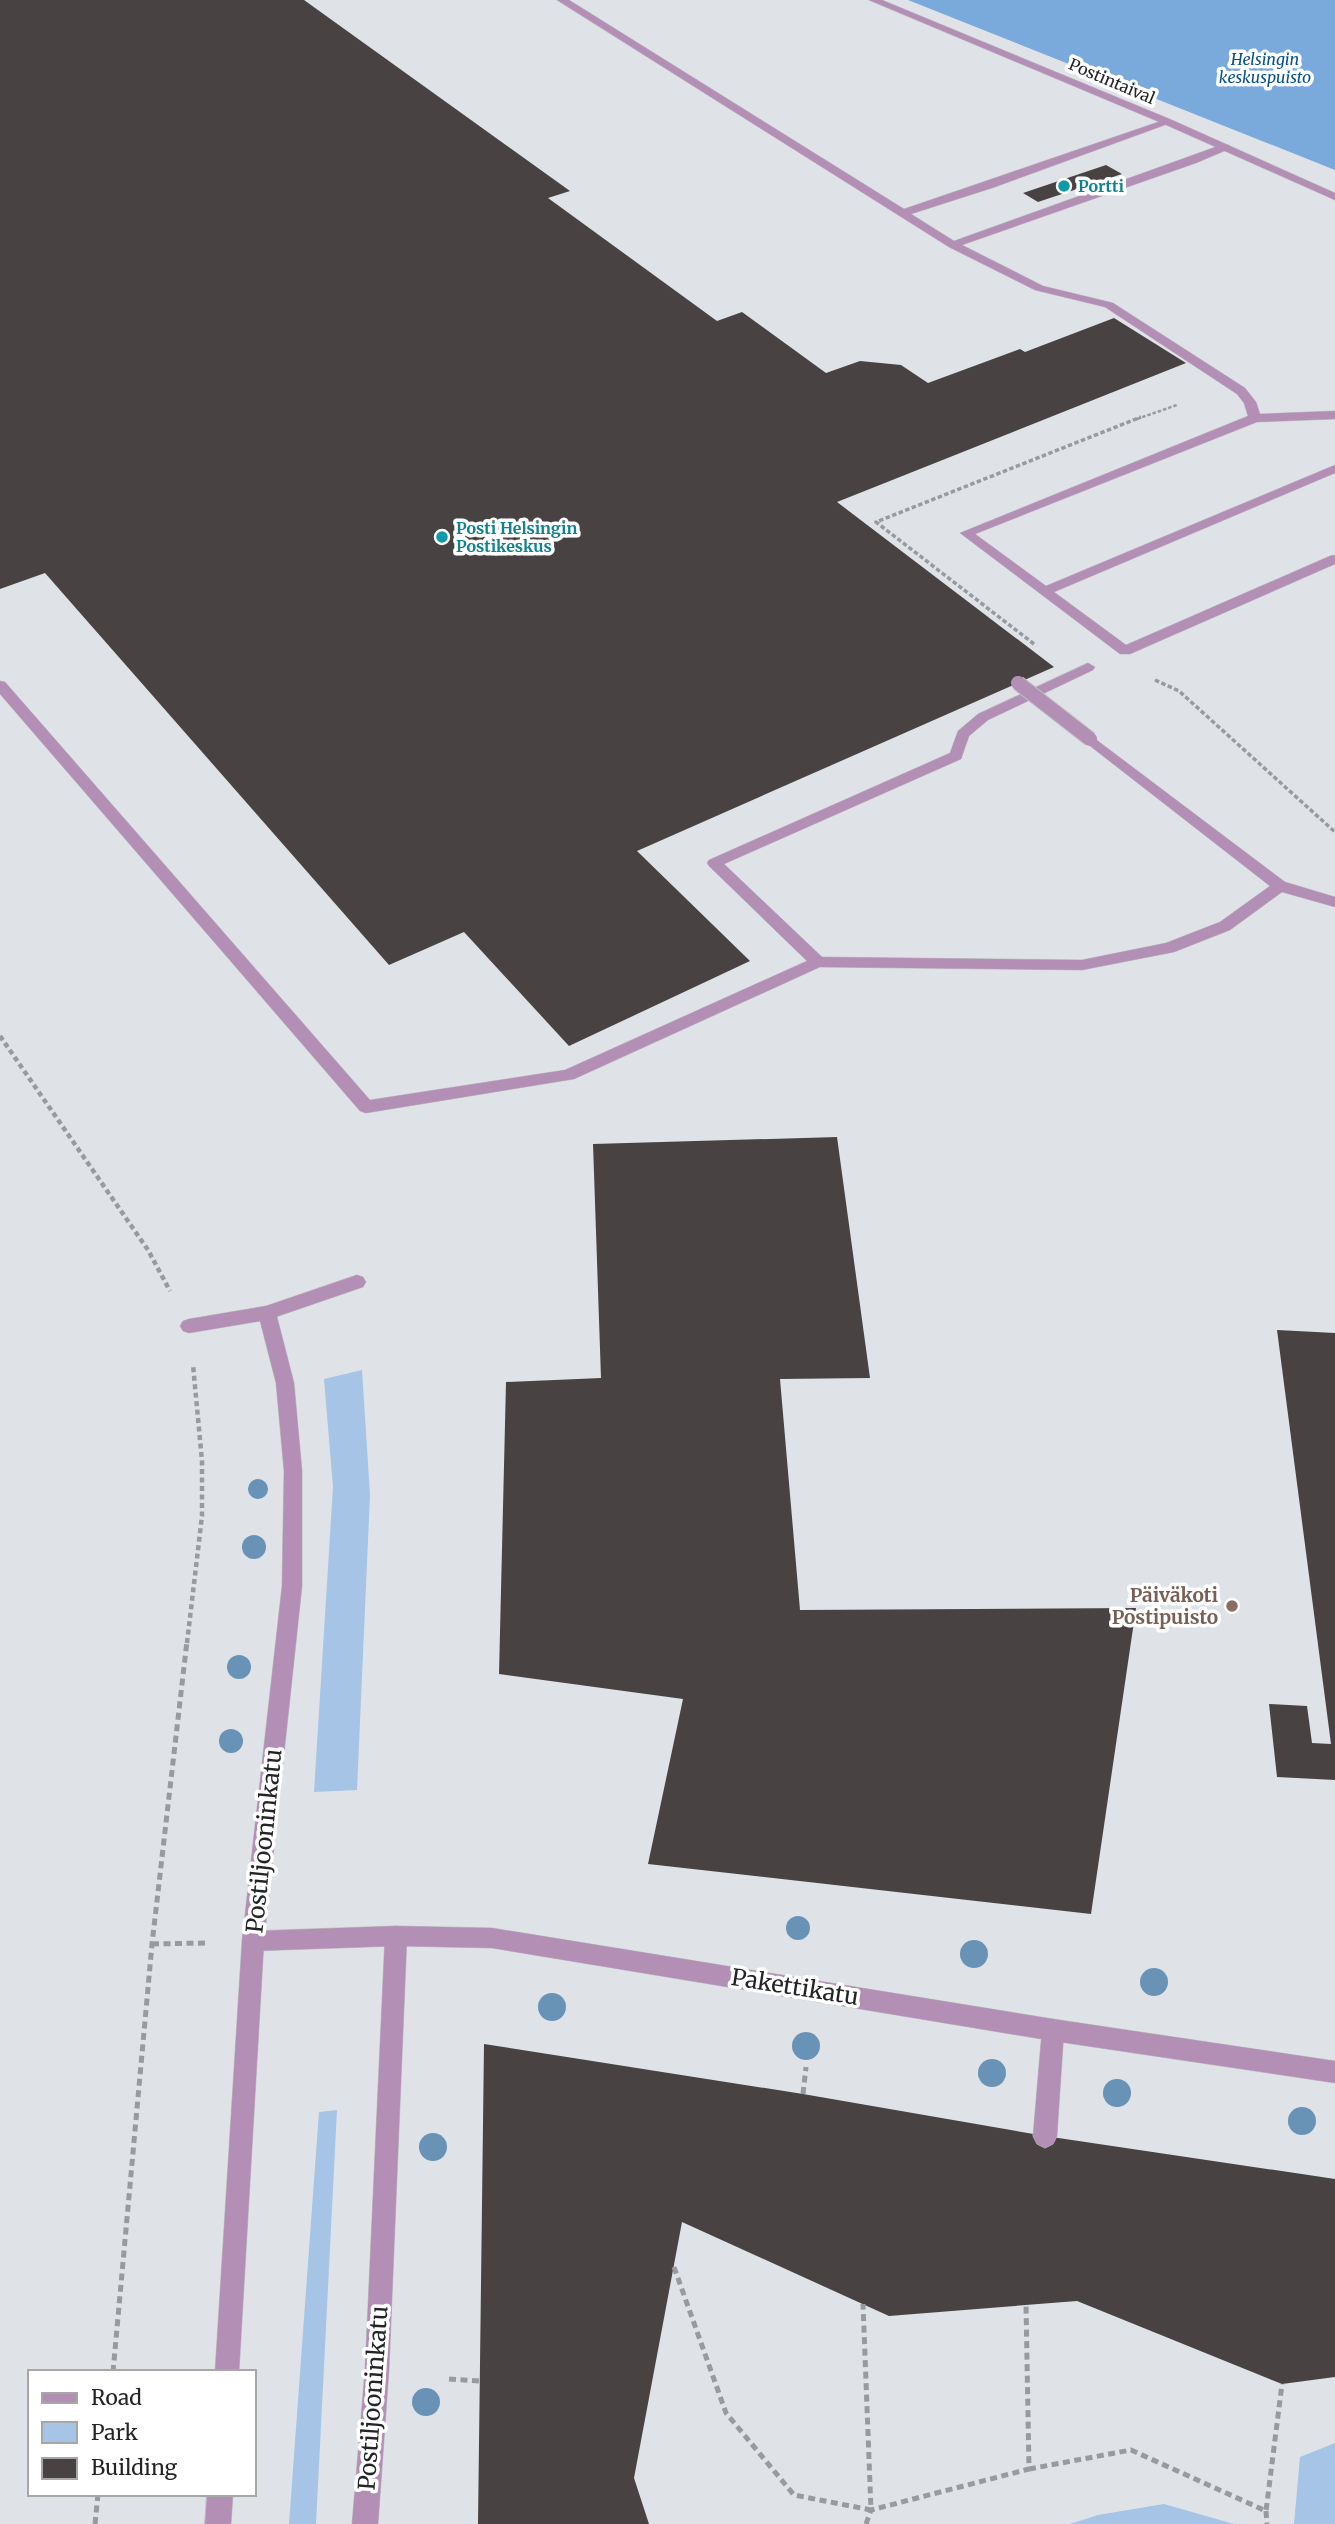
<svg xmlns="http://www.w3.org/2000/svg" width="1335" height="2524" font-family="Merriweather,serif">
  <rect width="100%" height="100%" fill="#dfe3e7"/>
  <path fill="#a6c4e5" d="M362 1370 370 1495 357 1790 314 1792 333 1487 324 1379Z
    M337 2110 316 2524H289L319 2112Z
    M1335 2443V2524H1294L1300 2457Z
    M1164 2504 1234 2524H1070L1098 2515Z"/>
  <path fill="#7aa9db" d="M908 0H1335V170Z"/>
  <path fill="#484342" d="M0 0H304L570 191 548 198 717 321 742 312 826 373 860 361 901 365 928 383 1020 349 1025 352 1114 318 1186 363 837 502 1054 667 637 851 750 961 569 1046 464 932 389 965 45 573 0 589Z
    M1106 165 1122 174 1038 202 1023 193Z
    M837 1137 870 1378 780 1379 800 1610 1136 1608 1091 1914 648 1864 683 1699 499 1674 506 1382 601 1378 593 1144Z
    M1277 1330 1335 1333V1780L1277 1777 1269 1704 1307 1706 1312 1743 1331 1744Z
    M484 2044 803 2094 1045 2136 1335 2179V2377L1282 2384 1077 2301 889 2316 682 2222 634 2478 649 2524H478Z"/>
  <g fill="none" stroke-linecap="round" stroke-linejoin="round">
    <defs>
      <path id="service" d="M557 0H569L904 209 1164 120 1173 122 995 187 911 214 954 241 1221 145H1229V149L1196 163 962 245 1043 286 1113 303 1245 388 1256 402 1260 414 1335 411V419L1257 422 975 534 1046 586 1335 465V473L1054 592 1126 645 1330 556 1335 555V564L1130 654H1120L960 533 1248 416 1244 403 1237 394 1105 307 1035 290 949 247Z
        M1088 663 1095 667 1093 670 988 720 969 736 961 759 724 864 822 957 1082 960 1166 943 1220 922 1270 886 1085 742V736L1090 735 1285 882 1335 897V907L1282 892 1230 930 1174 952 1082 970 820 967 574 1079 366 1113 360 1111 0 694V681L5 682 370 1100 565 1070 807 961 709 866 707 863 709 860 950 753 958 731 978 714Z
        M357 1275 363 1277 366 1282 363 1287 267 1320 189 1333 183 1331 180 1326 183 1321 189 1319 266 1306Z
        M1053 2019 1061 2022 1064 2030 1057 2136 1053 2144 1045 2148 1037 2144 1033 2136 1042 2030 1045 2022Z"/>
      <path id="minor" d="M396 1926 492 1928 1053 2019 1335 2061V2083L1053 2041 492 1948 396 1946 253 1951 245 1948 242 1941 245 1934 253 1931Z"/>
      <path id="tertiary" d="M869 0H882L1172 120 1335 193V200L1164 124Z
        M267 1306 273 1308 276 1313 294 1383 302 1471V1586L264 1941 239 2372H215L242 1941 282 1586 284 1471 276 1383 258 1313 261 1308Z
        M396 1926 404 1929 407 1936 389 2370 378 2524H352L365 2370 385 1936 388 1929Z
        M207 2494H233L231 2524H205Z"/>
    </defs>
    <use href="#service" stroke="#bdc1c4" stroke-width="1"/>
    <use href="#minor" stroke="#bdc1c4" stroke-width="1"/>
    <use href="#tertiary" stroke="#bdc1c4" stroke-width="1"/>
    <path stroke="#989a9e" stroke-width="2.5" stroke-dasharray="3.5 2" stroke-linecap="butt" d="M1137 419 1177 405"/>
    <path stroke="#989a9e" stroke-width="3.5" stroke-dasharray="4.5 2.5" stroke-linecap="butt" d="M1034 644 876 522 1141 417
      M1155 680 1179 691 1335 832"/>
    <path stroke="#989a9e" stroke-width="4.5" stroke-dasharray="5 3.5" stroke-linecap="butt" d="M0 1036 148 1250 170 1291
      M187 1643 202 1516V1461L193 1365"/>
    <path stroke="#989a9e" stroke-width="5" stroke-dasharray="7 4.5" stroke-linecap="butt" d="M152 1944 207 1943
      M803 2094 806 2067
      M674 2267 726 2413 794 2495 871 2510 863 2304
      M113 2372 152 1944 187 1641
      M449 2379 480 2381
      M1029 2469 1131 2450 1266 2511 1282 2384
      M1266 2511 1267 2524
      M95 2524 98 2494
      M866 2524 871 2510 1029 2469 1026 2305"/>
    <use href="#service" fill="#b48fb5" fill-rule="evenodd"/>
    <use href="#minor" fill="#b48fb5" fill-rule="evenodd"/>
    <use href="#tertiary" fill="#b48fb5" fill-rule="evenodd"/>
    <defs>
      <path id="service-bridge" d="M1018 683 1090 739"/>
    </defs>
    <use href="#service-bridge" stroke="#bdc1c4" stroke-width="16" stroke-linecap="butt"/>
    <use href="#service-bridge" stroke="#b48fb5" stroke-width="14"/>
  </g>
  <g fill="#6892b6">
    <circle cx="258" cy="1489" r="10"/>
    <circle cx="254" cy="1547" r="12"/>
    <circle cx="239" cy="1667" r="12"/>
    <circle cx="231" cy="1741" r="12"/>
    <circle cx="798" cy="1928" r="12"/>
    <circle cx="974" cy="1954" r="14"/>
    <circle cx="1154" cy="1982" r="14"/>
    <circle cx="552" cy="2007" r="14"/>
    <circle cx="806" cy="2046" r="14"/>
    <circle cx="992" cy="2073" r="14"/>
    <circle cx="1117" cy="2093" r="14"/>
    <circle cx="1302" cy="2121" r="14"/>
    <circle cx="433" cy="2147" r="14"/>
    <circle cx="426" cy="2402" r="14"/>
  </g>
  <g fill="#0f9aa8" stroke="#fff" stroke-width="2.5">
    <circle cx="1064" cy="186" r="7"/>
    <circle cx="442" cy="537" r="7"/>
  </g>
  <circle fill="#8d6e63" stroke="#fff" stroke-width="2.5" cx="1232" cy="1606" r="7"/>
  <g text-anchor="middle" stroke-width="7" stroke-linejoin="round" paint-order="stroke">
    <g font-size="16" font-style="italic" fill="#06508d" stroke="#fff">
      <text x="1265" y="65">Helsingin<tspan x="1265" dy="18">keskuspuisto</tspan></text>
    </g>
    <g font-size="16" fill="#232426" stroke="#fff">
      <text transform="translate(1112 81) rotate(23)" y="6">Postintaival</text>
    </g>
    <g font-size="16" font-weight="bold" fill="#0d838f" stroke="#fff" text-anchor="start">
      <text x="1078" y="192">Portti</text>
      <text x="456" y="534">Posti Helsingin<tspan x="456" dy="18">Postikeskus</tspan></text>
    </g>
    <g font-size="19" font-weight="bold" fill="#785e54" stroke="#fff" text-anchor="end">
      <text x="1218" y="1602">Päiväkoti<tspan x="1218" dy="22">Postipuisto</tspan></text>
    </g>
    <g font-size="23" fill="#232426" stroke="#fff">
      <text transform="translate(264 1841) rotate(-84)" y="8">Postiljooninkatu</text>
      <text transform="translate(795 1987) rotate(9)" y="8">Pakettikatu</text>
      <text transform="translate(373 2398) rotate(-86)" y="8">Postiljooninkatu</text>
    </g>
  </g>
  <rect x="28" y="2370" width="228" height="126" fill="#ffffff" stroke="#a7a7a8" stroke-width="2"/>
  <rect x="42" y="2393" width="35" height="10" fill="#b48fb5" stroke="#a7a7a8" stroke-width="2"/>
  <text x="91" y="2405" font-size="21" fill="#232426">Road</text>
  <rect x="42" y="2422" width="35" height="21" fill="#a6c4e5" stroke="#a7a7a8" stroke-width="2"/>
  <text x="91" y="2440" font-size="21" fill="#232426">Park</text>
  <rect x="42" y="2458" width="35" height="21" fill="#484342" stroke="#a7a7a8" stroke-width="2"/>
  <text x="91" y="2475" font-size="21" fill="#232426">Building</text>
</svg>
